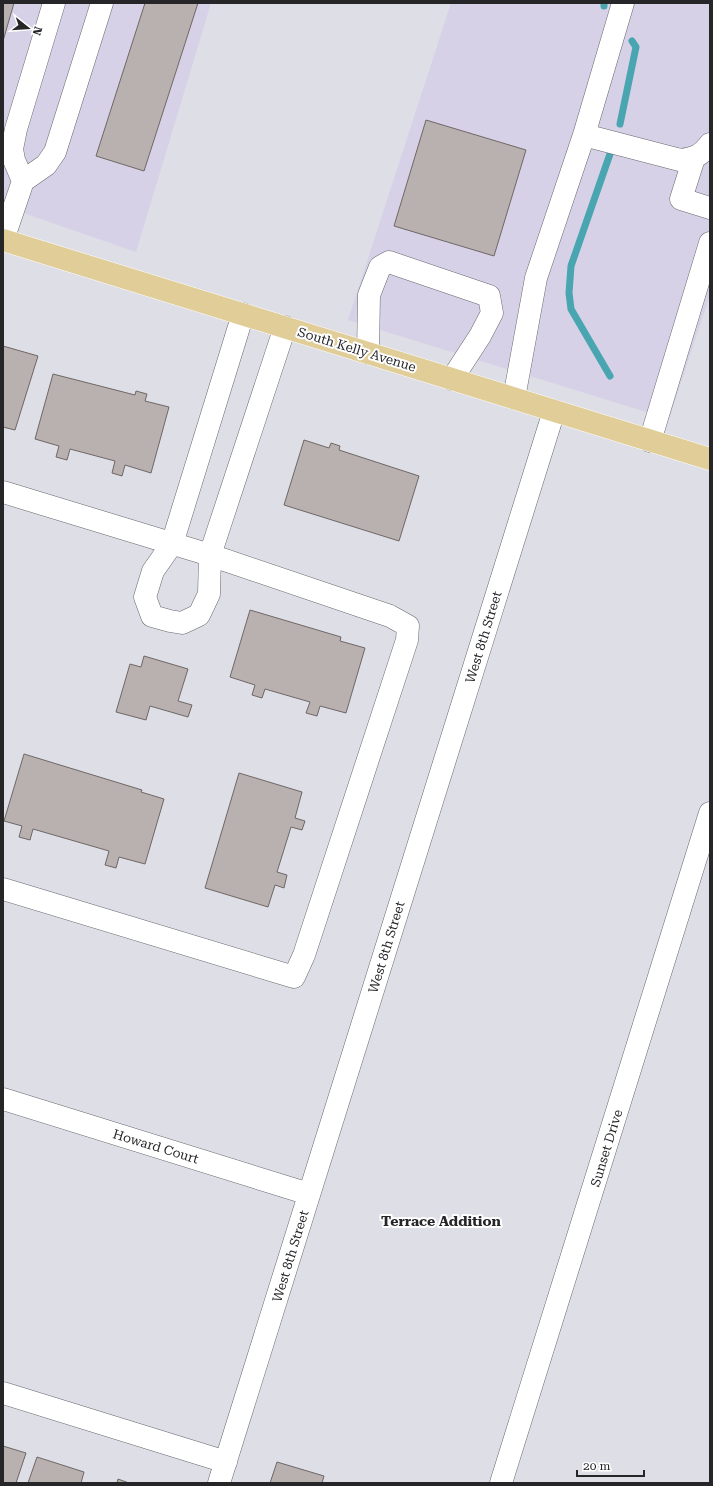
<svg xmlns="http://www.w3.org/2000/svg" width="713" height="1486" font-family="'Roboto Serif',serif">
  <rect width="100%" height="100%" fill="#dddee6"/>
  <path fill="#d7d1e7" d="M3 3H211L136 252 3 206Z
    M451 3H710V295L669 419 348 320Z"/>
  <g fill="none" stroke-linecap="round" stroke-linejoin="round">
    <path stroke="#49a5b0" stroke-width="7" d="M604 3V6
      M620 124 636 47 632 41
      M610 376 571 309 569 293 571 266 610 154"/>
  </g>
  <path fill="#b9b0b0" stroke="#6f6766" d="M3 3H14L3 41Z
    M145 3H198L144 171 96 156Z
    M426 120 526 150 494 256 394 226Z
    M3 346 38 356 15 430 3 427Z
    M53 374 135 395 136 391 147 394 145 401 169 407 151 473 125 465 122 476 112 473 115 461 70 449 67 460 56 457 59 446 35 439Z
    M304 440 329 448 331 443 340 446 339 450 419 476 399 541 284 505Z
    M250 610 341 637 340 641 365 648 346 713 320 706 317 716 306 713 310 702 265 689 262 698 252 695 255 685 230 677Z
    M144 656 188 669 178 701 192 705 188 717 150 706 146 720 116 712 130 664 141 667Z
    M24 754 142 790 141 792 164 799 145 864 119 857 116 868 105 865 109 851 33 829 30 840 19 837 22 826 4 821Z
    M239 773 302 792 295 818 305 821 302 830 291 827 277 872 287 875 284 888 275 885 268 907 205 888Z
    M3 1446 26 1453 16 1483H3Z
    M37 1457 84 1472 81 1483H28Z
    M277 1462 324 1476 322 1483H270Z
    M118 1479 129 1483H117Z"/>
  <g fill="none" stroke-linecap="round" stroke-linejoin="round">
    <defs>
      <path id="minor" d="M54 3 16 129 12 149 14 160 23 181 46 165 55 152 102 3
        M584 135 680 160C696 158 700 156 710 144
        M694 158 681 199 710 208
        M3 240 23 181
        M243 314 172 544 153 571 145 597 152 616 170 621 182 623 199 615 209 594 210 555 285 327
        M368 353 369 295 380 267 389 262 489 296 492 313 480 336 452 379
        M514 398 536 278 584 135 623 3
        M650 441 710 243
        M3 492 210 555 390 616 408 626 407 640 304 955 294 977 3 889
        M3 1099 309 1194
        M3 1393 226 1462
        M219 1483 554 411
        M501 1483 710 813"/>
      <path id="major" d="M3 240 710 459"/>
    </defs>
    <use href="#minor" stroke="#67686e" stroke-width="23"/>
    <use href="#major" stroke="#fff" stroke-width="23"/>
    <use href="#minor" stroke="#fff" stroke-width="22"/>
    <use href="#major" stroke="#e0cd98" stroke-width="22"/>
  </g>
  <g text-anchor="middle" stroke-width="4" stroke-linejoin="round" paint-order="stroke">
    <g font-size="13" fill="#262629" stroke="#fff">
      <text transform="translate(357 349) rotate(17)" y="5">South Kelly Avenue</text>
      <text transform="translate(483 637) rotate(-73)" y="5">West 8th Street</text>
      <text transform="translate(386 947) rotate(-73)" y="5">West 8th Street</text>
      <text transform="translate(156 1146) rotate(17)" y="5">Howard Court</text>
      <text transform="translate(606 1148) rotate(-73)" y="5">Sunset Drive</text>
      <text transform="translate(290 1256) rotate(-73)" y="5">West 8th Street</text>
    </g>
    <g font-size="14" font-weight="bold" fill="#262629" stroke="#fff">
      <text x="441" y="1226">Terrace Addition</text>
    </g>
  </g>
  <rect width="713" height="1486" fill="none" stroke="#262629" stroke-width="8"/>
  <g transform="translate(28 28) rotate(107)" stroke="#ffffff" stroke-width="3" paint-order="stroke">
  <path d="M0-3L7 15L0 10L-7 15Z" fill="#262629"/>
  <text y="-6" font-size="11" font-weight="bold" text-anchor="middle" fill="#262629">N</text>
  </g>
  <path d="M577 1470v6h67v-6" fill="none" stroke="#262629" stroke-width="2"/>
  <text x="583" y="1470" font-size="12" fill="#262629" stroke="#ffffff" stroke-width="3" paint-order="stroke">20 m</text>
</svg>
